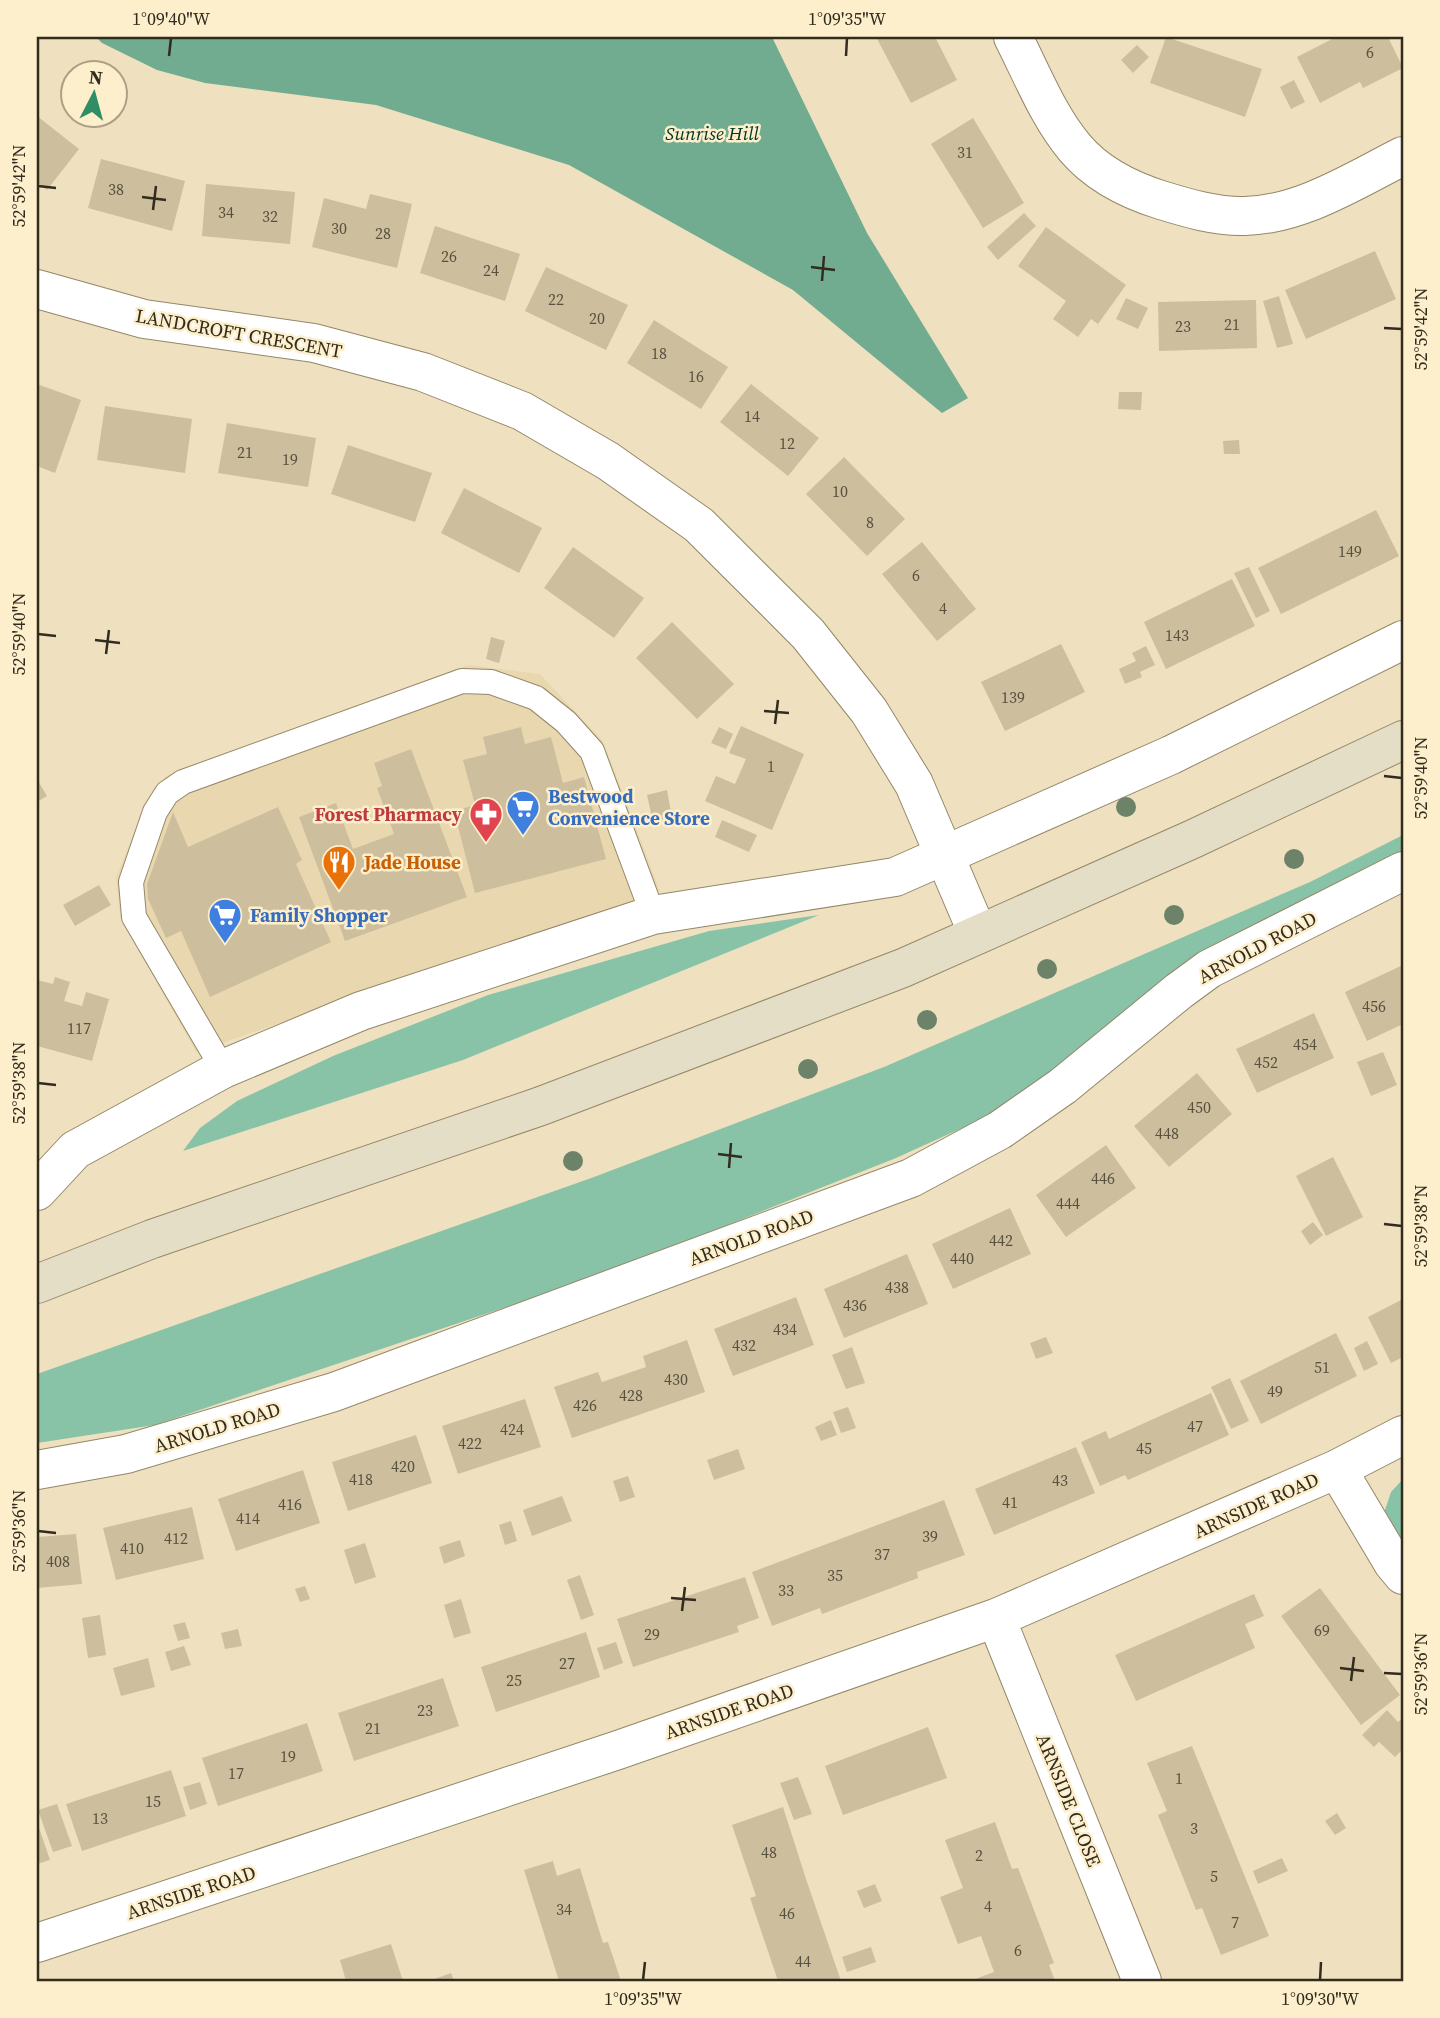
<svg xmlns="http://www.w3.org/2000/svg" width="1440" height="2018" font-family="'Source Serif 4',serif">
  <rect width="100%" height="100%" fill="#efe1bf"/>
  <path fill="#e9d8af" d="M468 665 540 674 603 741 660 891 196 1052 120 917 116 878 143 810 166 776Z"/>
  <path fill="#89c3a7" d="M1403 835V865L1104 1036 982 1119 896 1158 599 1276 155 1425 37 1443V1374L594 1177 884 1067 1310 882Z
    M819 915 463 1060 183 1151 200 1128 237 1101 333 1056 488 995 709 931Z
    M1403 1479V1546L1383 1516 1391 1492Z"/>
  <path fill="#71ac91" d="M96 37H772L867 233 968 398 942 413 793 290 569 165 376 105 205 83 157 70 102 43Z"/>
  <path fill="#cdbf9e" d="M876 37H935L957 80 911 103Z
    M1166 37 1262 69 1245 117 1150 83Z
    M1336 37H1388L1403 68 1363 88 1360 82 1320 103 1297 57Z
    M1137 45 1149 57 1133 73 1121 60Z
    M1294 80 1305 102 1291 109 1280 87Z
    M37 116 79 149 47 190 37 182Z
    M973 118 1024 203 983 228 931 144Z
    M101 159 185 181 172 231 88 208Z
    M206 184 295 192 290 244 202 236Z
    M370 194 412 204 397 268 312 247 324 198 366 209Z
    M1024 213 1036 226 998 260 987 247Z
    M435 226 520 254 505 301 420 273Z
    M1046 227 1126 285 1098 324 1091 319 1078 337 1053 319 1066 301 1018 266Z
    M1375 251 1396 299 1306 339 1285 290Z
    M546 267 628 305 606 350 525 311Z
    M1279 296 1293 344 1277 348 1263 301Z
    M1126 298 1148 308 1138 329 1116 319Z
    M1256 300 1257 348 1159 351 1158 302Z
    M654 320 728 367 701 409 627 363Z
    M37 384 81 400 55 473 37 466Z
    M751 384 819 438 788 476 720 422Z
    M1119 392H1142L1141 410 1118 409Z
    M105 406 192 419 185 473 97 460Z
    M227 423 316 438 308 487 218 473Z
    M1239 440 1240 454H1224L1223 441Z
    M348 445 432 473 415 522 331 494Z
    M844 457 905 519 867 556 806 494Z
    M464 488 542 528 519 573 441 533Z
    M1376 510 1399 556 1281 614 1258 568Z
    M922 542 976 609 937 641 882 574Z
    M573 547 644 598 614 638 544 588Z
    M1249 567 1270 611 1256 618 1234 573Z
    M1232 579 1255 626 1166 669 1144 622Z
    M672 622 734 684 697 719 636 658Z
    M491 637 505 641 499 663 486 659Z
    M1061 644 1085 692 1005 731 981 682Z
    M1146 646 1155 665 1140 672 1142 677 1125 684 1119 669 1136 661 1132 653Z
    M741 726 804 754 772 830 705 801 716 776 735 784 746 759 729 753Z
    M521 727 525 744 551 737 563 783 584 777 606 859 475 893 454 811 475 805 463 760 487 754 483 737Z
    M719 727 733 734 726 749 711 743Z
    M411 749 467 897 345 941 299 817 336 803 353 849 394 834 377 788 382 786 374 763Z
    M37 779 47 796 37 802Z
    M667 790 672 818 653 822 647 795Z
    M278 807 302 860 296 864 331 942 210 997 181 931 166 938 148 899 147 884 173 812 188 847Z
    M722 820 757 835 749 852 715 837Z
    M99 885 111 905 75 926 63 905Z
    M1403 965V1024L1367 1041 1345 992Z
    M55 977 70 982 64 1001 82 1006 86 992 109 999 92 1061 37 1046V980L53 984Z
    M1314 1013 1334 1058 1257 1093 1236 1049Z
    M1383 1052 1397 1085 1371 1096 1357 1062Z
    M1197 1073 1232 1114 1169 1167 1134 1126Z
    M1106 1145 1136 1188 1066 1237 1036 1195Z
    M1333 1157 1363 1217 1326 1236 1296 1176Z
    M1010 1208 1031 1254 953 1289 932 1244Z
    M1313 1222 1323 1235 1310 1245 1301 1231Z
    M907 1254 928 1304 844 1338 824 1289Z
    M796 1297 814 1345 733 1376 714 1329Z
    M1403 1299V1357L1391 1363 1368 1317Z
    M1336 1333 1357 1376 1261 1424 1240 1381Z
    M1046 1337 1053 1353 1036 1359 1030 1343Z
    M687 1340 705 1392 572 1438 554 1387 598 1372 602 1382 646 1367 643 1356Z
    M1367 1341 1378 1364 1364 1371 1354 1348Z
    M852 1347 865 1383 846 1389 832 1355Z
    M1230 1378 1249 1421 1231 1429 1211 1387Z
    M1211 1393 1229 1435 1128 1480 1125 1475 1100 1486 1081 1442 1106 1431 1109 1439Z
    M525 1399 541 1447 458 1474 442 1426Z
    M848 1407 856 1428 841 1433 833 1412Z
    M831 1420 837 1435 821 1441 815 1427Z
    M416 1435 432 1483 348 1511 332 1462Z
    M1076 1447 1095 1493 994 1535 975 1489Z
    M738 1449 745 1469 714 1480 707 1460Z
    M303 1470 320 1523 236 1551 218 1499Z
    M628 1476 635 1497 620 1502 613 1481Z
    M562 1496 572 1521 532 1536 523 1510Z
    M944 1500 965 1555 917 1572 918 1578 822 1614 820 1608 772 1626 752 1572Z
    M192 1507 204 1559 116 1580 103 1528Z
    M511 1521 517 1541 505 1545 499 1525Z
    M76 1534 82 1584 37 1588V1537Z
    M460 1540 465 1556 444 1564 439 1547Z
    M365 1543 376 1577 355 1584 344 1550Z
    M580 1575 594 1615 581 1620 567 1580Z
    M745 1577 759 1618 737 1626 739 1632 633 1667 617 1619Z
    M305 1586 310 1599 300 1602 295 1589Z
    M1320 1588 1400 1695 1361 1725 1281 1616Z
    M1254 1594 1264 1616 1245 1624 1255 1648 1136 1701 1115 1655Z
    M461 1599 471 1633 454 1638 444 1605Z
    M100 1615 106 1655 88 1658 82 1618Z
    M185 1622 190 1638 178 1641 173 1625Z
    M238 1629 242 1646 225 1649 221 1633Z
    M586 1632 600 1677 496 1712 481 1667Z
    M616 1642 623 1663 604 1670 597 1648Z
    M184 1646 191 1665 171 1671 165 1652Z
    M148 1658 155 1687 121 1696 113 1668Z
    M443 1678 459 1726 354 1761 338 1713Z
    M1387 1710 1398 1722 1403 1717V1749L1395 1757 1379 1742 1374 1747 1362 1735Z
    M307 1723 323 1771 218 1806 202 1758Z
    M928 1727 947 1778 843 1815 825 1766Z
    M1192 1746 1269 1936 1221 1955 1202 1908 1196 1910 1158 1815 1167 1811 1147 1763Z
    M171 1770 186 1816 82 1851 66 1804Z
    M798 1777 812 1814 794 1820 780 1783Z
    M200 1782 207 1804 190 1810 183 1787Z
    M57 1804 72 1846 53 1852 38 1810Z
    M783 1807 806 1879 841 1981H778L750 1898 756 1896 732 1825Z
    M1337 1813 1346 1828 1335 1835 1325 1821Z
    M37 1822 50 1860 37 1864Z
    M995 1822 1012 1869 1018 1868 1054 1963 1049 1965 1055 1981H970L994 1972 981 1936 958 1944 940 1897 963 1888 945 1840Z
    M1282 1858 1288 1871 1258 1884 1253 1871Z
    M553 1861 557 1876 580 1868 603 1943 608 1942 621 1981H559L524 1870Z
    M875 1884 882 1901 864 1908 857 1891Z
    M391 1944 403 1981H346L340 1960Z
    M871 1947 876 1962 847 1972 842 1957Z
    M451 1973 454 1981H429Z"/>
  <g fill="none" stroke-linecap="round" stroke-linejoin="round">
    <defs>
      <path id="service" d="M223 1069 134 917 131 882 155 812 167 793 183 782 462 681 491 682 536 698 566 722 592 751 653 915"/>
      <path id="minor" d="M1013 37C1032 74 1048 116 1075 148 1097 174 1129 190 1161 200 1187 208 1217 217 1245 216 1301 215 1355 180 1403 156
        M37 289 144 319 314 343 423 372 522 411 608 461 699 525 808 634 869 711 914 784 978 934
        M37 1191 75 1150 223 1069 361 1011 653 915 895 877 1171 755 1403 640
        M1337 1469 1393 1563 1403 1575
        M37 1470 126 1454 334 1392 911 1178 1000 1130 1063 1086 1179 991 1209 969 1403 871
        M996 1618 1142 1981
        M37 1943 618 1750 996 1618 1337 1469 1403 1435"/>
      <path id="secondary" d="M37 1284 152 1239 541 1106 903 968 1193 839 1403 740"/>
    </defs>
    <use href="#service" stroke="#948768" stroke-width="26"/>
    <use href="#minor" stroke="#948768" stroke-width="40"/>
    <use href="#secondary" stroke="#948768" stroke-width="40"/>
    <use href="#service" stroke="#fff" stroke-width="24"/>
    <use href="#minor" stroke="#fff" stroke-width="38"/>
    <use href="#secondary" stroke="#e5dec7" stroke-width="38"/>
  </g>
  <g fill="#6c836a">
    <circle cx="1126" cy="807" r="10"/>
    <circle cx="1294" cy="859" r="10"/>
    <circle cx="1174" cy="915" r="10"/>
    <circle cx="1047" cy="969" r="10"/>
    <circle cx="927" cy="1020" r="10"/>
    <circle cx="808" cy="1069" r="10"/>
    <circle cx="573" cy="1161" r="10"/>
  </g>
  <path fill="none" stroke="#322c1f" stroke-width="2.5" d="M169 56 171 38M846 56 847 38M38 186 56 188M142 197 166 200M153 210 156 186M811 267 835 270M822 281 824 256M1384 328 1402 329M38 634 56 636M95 640 120 643M106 654 109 630M764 711 789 713M775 724 778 700M1384 776 1402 778M38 1083 56 1085M718 1154 742 1157M729 1168 731 1143M1384 1224 1402 1226M38 1531 56 1533M671 1598 696 1600M682 1611 685 1587M1340 1668 1364 1671M1384 1673 1402 1674M1351 1681 1354 1657M643 1980 645 1962M1320 1980 1321 1962"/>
  <defs>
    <symbol id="supermarket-pin" viewBox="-11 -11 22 30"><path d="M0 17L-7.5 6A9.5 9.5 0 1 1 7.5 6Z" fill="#3f7fe0" stroke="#fdefcc"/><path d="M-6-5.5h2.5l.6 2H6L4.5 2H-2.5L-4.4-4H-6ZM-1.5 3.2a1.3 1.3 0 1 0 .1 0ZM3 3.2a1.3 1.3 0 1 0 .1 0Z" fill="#fff"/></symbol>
    <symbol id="pharmacy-pin" viewBox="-11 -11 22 30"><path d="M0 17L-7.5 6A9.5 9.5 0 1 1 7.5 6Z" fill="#e0444e" stroke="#fdefcc"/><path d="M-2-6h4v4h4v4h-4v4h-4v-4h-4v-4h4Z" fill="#fff"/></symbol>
    <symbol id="restaurant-pin" viewBox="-11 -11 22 30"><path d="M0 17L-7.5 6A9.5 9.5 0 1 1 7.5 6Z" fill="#e8710a" stroke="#fdefcc"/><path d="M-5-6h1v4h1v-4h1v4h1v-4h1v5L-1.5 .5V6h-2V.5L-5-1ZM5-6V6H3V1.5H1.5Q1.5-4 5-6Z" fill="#fff"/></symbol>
  </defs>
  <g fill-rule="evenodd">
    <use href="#supermarket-pin" x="504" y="788" width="38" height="52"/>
    <use href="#pharmacy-pin" x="467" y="795" width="38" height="52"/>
    <use href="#restaurant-pin" x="320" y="843" width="38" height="52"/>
    <use href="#supermarket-pin" x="206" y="896" width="38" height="52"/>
  </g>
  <g text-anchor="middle" stroke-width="5" stroke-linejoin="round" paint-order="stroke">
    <g font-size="16" fill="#59513f">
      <text x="1370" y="58">6</text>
      <text x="965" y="158">31</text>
      <text x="116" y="195">38</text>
      <text x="226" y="218">34</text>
      <text x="270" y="222">32</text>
      <text x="339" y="234">30</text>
      <text x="383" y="239">28</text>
      <text x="449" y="262">26</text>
      <text x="491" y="276">24</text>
      <text x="556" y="305">22</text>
      <text x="597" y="324">20</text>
      <text x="1232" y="330">21</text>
      <text x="1183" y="332">23</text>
      <text x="659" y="359">18</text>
      <text x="696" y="382">16</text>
      <text x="752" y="422">14</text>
      <text x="787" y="449">12</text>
      <text x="245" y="458">21</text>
      <text x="290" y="465">19</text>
      <text x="840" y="497">10</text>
      <text x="870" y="528">8</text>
      <text x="1350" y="557">149</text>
      <text x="916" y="581">6</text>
      <text x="943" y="614">4</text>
      <text x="1177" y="641">143</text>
      <text x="1013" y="703">139</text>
      <text x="771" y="772">1</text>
      <text x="1374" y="1012">456</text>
      <text x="79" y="1034">117</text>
      <text x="1305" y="1050">454</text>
      <text x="1266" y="1068">452</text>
      <text x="1199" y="1113">450</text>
      <text x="1167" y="1139">448</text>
      <text x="1103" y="1184">446</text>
      <text x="1068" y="1209">444</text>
      <text x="1001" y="1246">442</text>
      <text x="962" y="1264">440</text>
      <text x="897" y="1293">438</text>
      <text x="855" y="1311">436</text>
      <text x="785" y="1335">434</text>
      <text x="744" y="1351">432</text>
      <text x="1322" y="1373">51</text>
      <text x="676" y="1385">430</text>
      <text x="1275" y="1397">49</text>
      <text x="631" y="1401">428</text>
      <text x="585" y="1411">426</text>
      <text x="1195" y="1432">47</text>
      <text x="512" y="1435">424</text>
      <text x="470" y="1449">422</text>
      <text x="1144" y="1454">45</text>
      <text x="403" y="1472">420</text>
      <text x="361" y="1485">418</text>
      <text x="1060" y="1486">43</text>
      <text x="1010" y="1508">41</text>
      <text x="290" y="1510">416</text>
      <text x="248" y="1524">414</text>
      <text x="930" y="1542">39</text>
      <text x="176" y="1544">412</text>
      <text x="132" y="1554">410</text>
      <text x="882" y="1560">37</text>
      <text x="58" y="1567">408</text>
      <text x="835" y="1581">35</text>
      <text x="786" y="1596">33</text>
      <text x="1322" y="1636">69</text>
      <text x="652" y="1640">29</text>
      <text x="567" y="1669">27</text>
      <text x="514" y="1686">25</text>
      <text x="425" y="1716">23</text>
      <text x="373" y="1734">21</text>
      <text x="288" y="1762">19</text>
      <text x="236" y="1779">17</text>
      <text x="1179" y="1784">1</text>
      <text x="153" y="1807">15</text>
      <text x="100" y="1824">13</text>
      <text x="1194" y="1834">3</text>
      <text x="769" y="1858">48</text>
      <text x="979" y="1861">2</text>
      <text x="1214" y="1882">5</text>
      <text x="988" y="1912">4</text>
      <text x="564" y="1915">34</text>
      <text x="787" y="1919">46</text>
      <text x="1235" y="1928">7</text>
      <text x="1018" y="1956">6</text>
      <text x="803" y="1967">44</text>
    </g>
    <g font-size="19" font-style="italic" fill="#013624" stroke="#fdefcc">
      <text x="712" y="140">Sunrise Hill</text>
    </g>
    <g font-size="19" fill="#322c1f" stroke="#fdefcc">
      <text transform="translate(239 333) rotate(10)" y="7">LANDCROFT CRESCENT</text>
      <text transform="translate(1257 947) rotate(-28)" y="7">ARNOLD ROAD</text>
      <text transform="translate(751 1237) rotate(-20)" y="7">ARNOLD ROAD</text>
      <text transform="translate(217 1427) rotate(-17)" y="7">ARNOLD ROAD</text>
      <text transform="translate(1256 1505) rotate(-24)" y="7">ARNSIDE ROAD</text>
      <text transform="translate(729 1711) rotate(-19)" y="7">ARNSIDE ROAD</text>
      <text transform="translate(1069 1800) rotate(68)" y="7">ARNSIDE CLOSE</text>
      <text transform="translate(191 1892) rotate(-18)" y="7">ARNSIDE ROAD</text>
    </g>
    <g font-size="19" font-weight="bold" fill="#366cbe" stroke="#fdefcc" text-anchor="start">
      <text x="548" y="803">Bestwood<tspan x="548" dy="22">Convenience Store</tspan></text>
      <text x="250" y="922">Family Shopper</text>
    </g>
    <g font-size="19" font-weight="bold" fill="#be3a42" stroke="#fdefcc" text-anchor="end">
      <text x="462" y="821">Forest Pharmacy</text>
    </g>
    <g font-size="19" font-weight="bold" fill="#c56008" stroke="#fdefcc" text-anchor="start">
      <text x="364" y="869">Jade House</text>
    </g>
  </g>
  <rect width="1440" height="2018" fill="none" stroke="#fdefcc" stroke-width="77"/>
  <g transform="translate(94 94) rotate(6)"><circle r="33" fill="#fdefcc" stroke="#aca187" stroke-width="2"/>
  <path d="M0-5L12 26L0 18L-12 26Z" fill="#308e66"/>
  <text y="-10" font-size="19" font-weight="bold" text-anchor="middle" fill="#322c1f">N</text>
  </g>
  <rect x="38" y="38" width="1364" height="1942" fill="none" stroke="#322c1f" stroke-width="2.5"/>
  <g font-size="18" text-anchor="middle" fill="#322c1f">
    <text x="171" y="25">1°09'40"W</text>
    <text x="847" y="25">1°09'35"W</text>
    <text transform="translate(19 186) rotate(-90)" y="6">52°59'42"N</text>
    <text transform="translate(1421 329) rotate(-90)" y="6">52°59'42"N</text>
    <text transform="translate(19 634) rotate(-90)" y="6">52°59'40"N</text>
    <text transform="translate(1421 778) rotate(-90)" y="6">52°59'40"N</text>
    <text transform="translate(19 1083) rotate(-90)" y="6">52°59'38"N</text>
    <text transform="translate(1421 1226) rotate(-90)" y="6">52°59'38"N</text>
    <text transform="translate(19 1531) rotate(-90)" y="6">52°59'36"N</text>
    <text transform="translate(1421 1674) rotate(-90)" y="6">52°59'36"N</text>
    <text x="643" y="2005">1°09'35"W</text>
    <text x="1320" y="2005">1°09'30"W</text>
  </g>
</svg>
